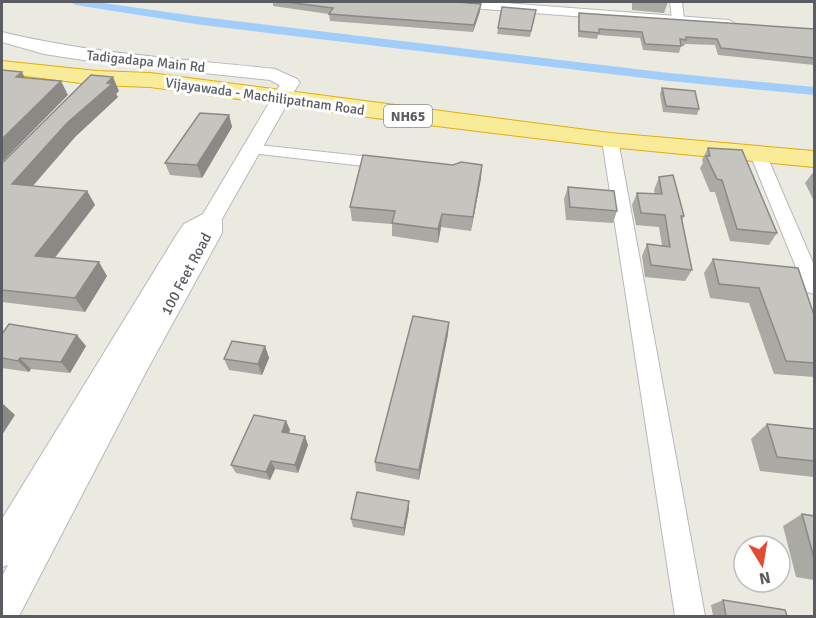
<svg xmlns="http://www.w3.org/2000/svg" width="816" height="618" font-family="Signika,sans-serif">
  <rect width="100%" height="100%" fill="#ebeae0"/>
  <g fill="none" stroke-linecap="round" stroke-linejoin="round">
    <path fill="#a1cdfa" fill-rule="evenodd" d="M70 2H96L202 17 669 73 814 87V95L669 81 202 25 76 5Z"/>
    <defs>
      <path id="minor" d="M670 2H682L684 19 682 22 678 23 672 19Z
        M610 135 618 140 705 616H675L602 140Z
        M250 144 389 159 397 164 389 169 244 152 242 149Z
        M758 149 766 154 814 265V294L807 292 804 287 750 154Z"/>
      <path id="tertiary" d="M438 2H493L729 20 736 24 729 28 445 6Z
        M290 78 296 79 299 83 222 219V233L146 372 19 616H2V576L8 565 2 567V519L177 234 184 224 203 214 281 83 284 79Z"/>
      <path id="secondary" d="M2 32C91 54 184 59 275 69L297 79 300 83 297 87H283L270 80 90 61 44 54 2 42Z"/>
      <path id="trunk" d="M2 61 97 71 150 73 610 133 814 151V167L610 147 412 123 150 87 97 85 2 73Z"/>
    </defs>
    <use href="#minor" stroke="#b6b8bd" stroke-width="2"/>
    <use href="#tertiary" stroke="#b6b8bd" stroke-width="2"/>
    <use href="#secondary" stroke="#b6b9bf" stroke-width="2"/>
    <use href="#trunk" stroke="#e1ae0b" stroke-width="2"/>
    <use href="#minor" fill="#fff" fill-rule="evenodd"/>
    <use href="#tertiary" fill="#fff" fill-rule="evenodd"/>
    <use href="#secondary" fill="#fff" fill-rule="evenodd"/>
    <use href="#trunk" fill="#f9ec99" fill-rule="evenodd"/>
  </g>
  <path fill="#aaa9a3" d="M273 2H456L480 11 473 32 330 21 329 14 273 6Z
    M517 2H538L537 3Z
    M632 2H668L664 13 632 10Z
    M502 7 536 10 530 37 497 34Z
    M579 13 814 29V65L718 55 715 45 685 44 684 46H681L679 53 643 50 640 38 598 35 597 39 578 37V19Z
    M662 88 699 109 697 115 663 112 660 94Z
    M119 91 116 94 118 97 75 137 33 186 87 191 95 205 55 258 107 276 85 312 2 302V163Z
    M229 115 232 127 202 178 170 175 165 163Z
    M708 148 777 233 769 245 730 241 715 192H710L700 168 703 163 702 160Z
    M814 171V201L805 183Z
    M659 177 684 216 682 221 692 270 685 281 645 277 642 256 647 244 662 246 659 227 636 225 632 205 637 193 655 194 654 190Z
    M481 178 471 231 441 227 438 243 392 236V224L352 221 350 207Z
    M568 187 617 211 613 223 566 220 564 199Z
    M713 259 814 315V377L774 374 749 303 710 298 704 273Z
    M2 334 86 346 70 373 31 369 29 372 2 368Z
    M448 334 419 480 376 471 375 462Z
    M265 346 269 358 262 375 229 370 224 359Z
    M286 421 290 430 288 433 308 445 298 473 275 469 270 480 236 473 231 465Z
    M767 424 814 429V477L760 471 751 439Z
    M409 501V509L404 536 353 527 351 519Z
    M802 514 814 516V580L796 577 783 526Z
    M723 600 787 616H713L711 605Z"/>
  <path fill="#8b8985" d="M481 4 480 11 473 32 474 25Z
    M22 72 29 86 16 77Z
    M113 77 119 91 116 94 118 97 75 137 22 198 12 184 67 123Z
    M61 81 68 95 2 162V139Z
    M229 115 232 127 202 178 197 165Z
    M482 165 481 178 471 231 473 217Z
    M87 191 95 205 45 270 35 256Z
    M442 214 441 227 438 243V229Z
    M99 262 107 276 85 312 75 298Z
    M449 322 448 334 419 480V470Z
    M77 335 86 346 70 373 61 362Z
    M265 346 269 358 262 375 258 364Z
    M20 358 31 369 29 372 18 361Z
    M2 403 15 415 2 435Z
    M286 421 290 430 286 441 282 432Z
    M305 436 308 445 298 473 295 465Z
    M271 461 275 469 270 480 266 472Z
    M409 501V509L404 536V528Z"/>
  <path fill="#c6c4be" stroke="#8b8985" stroke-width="1.5" d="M286 2H456L481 4 474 25 329 14 333 8Z
    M502 7 536 10 531 31 498 28Z
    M579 13 814 29V58L721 48 717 39 686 37V40L680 39 681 46 645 44 642 32 599 29V33L579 31Z
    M2 70 22 72 16 77 61 81 2 139Z
    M91 75 113 77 107 83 112 84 67 123 12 184 87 191 35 256 99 262 75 298 2 290V163Z
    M662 88 695 91 699 109 666 106Z
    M200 113 229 115 197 165 165 163Z
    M708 148 742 150 777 233 737 229 722 180 717 179 706 156H710Z
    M363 155 453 165 461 162 482 165 473 217 442 214 438 229 392 223 395 211 350 207Z
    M673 175 684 216H681L692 270 651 265 647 244 670 247 665 215 641 213 637 193 662 194 659 177Z
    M568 187 614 191 617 211 570 207Z
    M713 259 798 268 814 315V363L786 361 759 288 719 284Z
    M413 316 449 322 419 470 375 462Z
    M9 324 77 335 61 362 20 358 18 361 2 358V334Z
    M232 341 265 346 258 364 224 359Z
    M254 415 286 421 282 432 305 436 295 465 271 461 266 472 231 465Z
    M767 424 814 429V461L777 457Z
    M357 492 409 501 404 528 351 519Z
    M802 514 814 516V558Z
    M723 600 785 610 787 616H726Z"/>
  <g text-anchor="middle" stroke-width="6" stroke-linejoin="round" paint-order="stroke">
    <g font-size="14" fill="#595c61" stroke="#fff">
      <text transform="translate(146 61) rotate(6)" y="5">Tadigadapa Main Rd</text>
      <text transform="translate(265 96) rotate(8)" y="5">Vijayawada - Machilipatnam Road</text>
    </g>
    <rect fill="#fff" stroke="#8b8d90" stroke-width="1.5" x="384" y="105" width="48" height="22" rx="4.5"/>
    <g font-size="14" font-weight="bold" fill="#595c61">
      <text x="408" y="121">NH65</text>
    </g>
    <g font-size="15" fill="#595c61" stroke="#fff">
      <text transform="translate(186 274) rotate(-62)" y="5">100 Feet Road</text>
    </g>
  </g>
  <rect width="816" height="618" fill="none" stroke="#595c61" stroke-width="6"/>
  <g transform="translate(762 564) rotate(169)"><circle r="28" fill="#ffffff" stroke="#bdbec0" stroke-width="1.5"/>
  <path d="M0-4.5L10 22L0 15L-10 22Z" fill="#e04d32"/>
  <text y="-9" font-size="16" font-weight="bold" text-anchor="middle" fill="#595c61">N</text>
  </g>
</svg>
